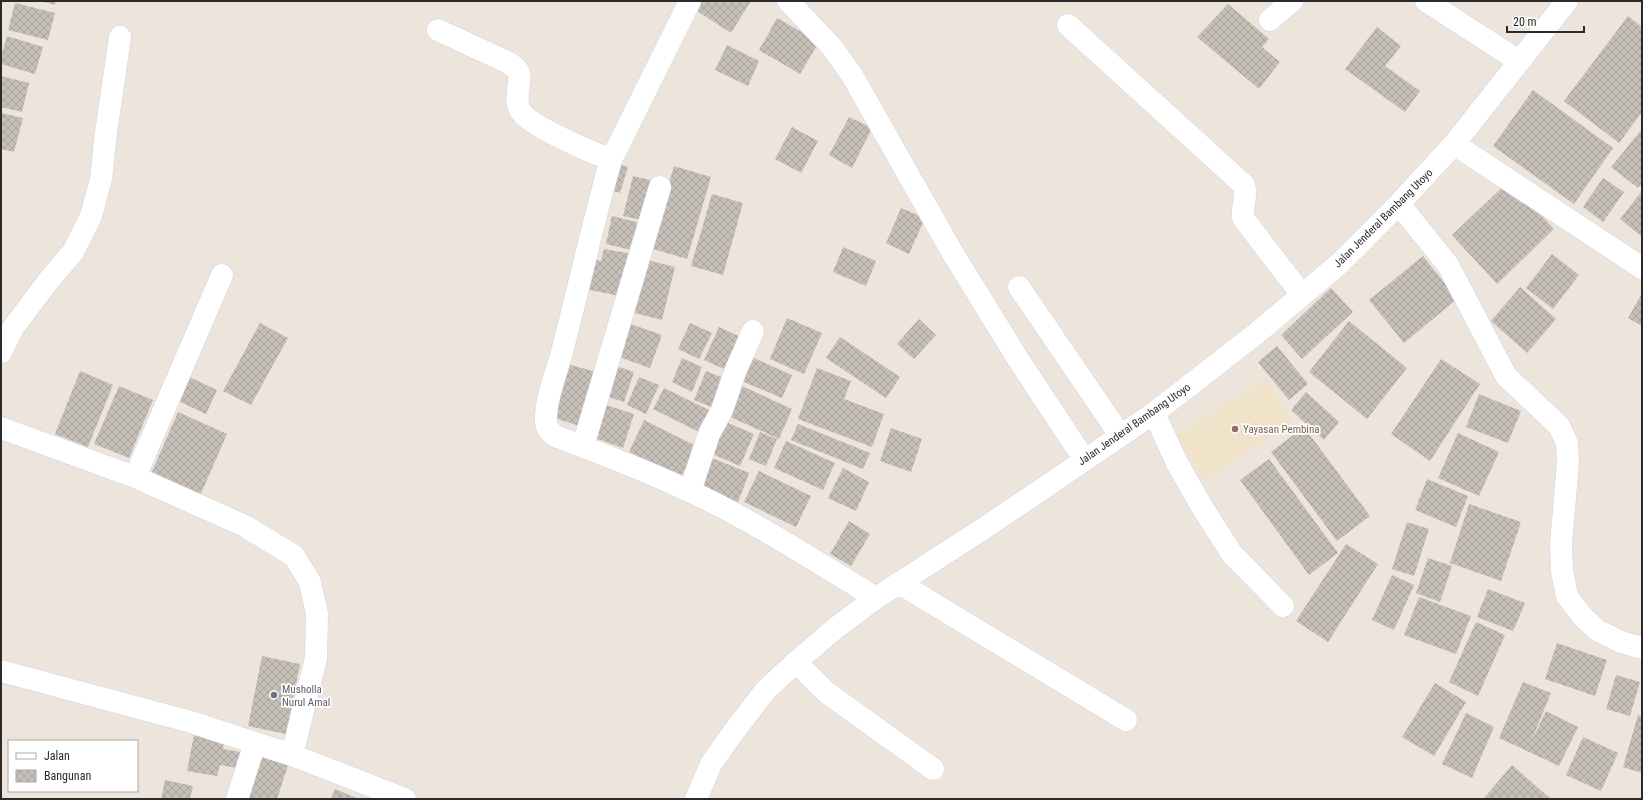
<svg xmlns="http://www.w3.org/2000/svg" width="1643" height="800" font-family="'Roboto Condensed',sans-serif">
  <defs>
    <pattern id="building-cross-hatch" width="8" height="8" patternUnits="userSpaceOnUse"><rect width="8" height="8" fill="#c5bfb7"/><path d="M0 0l8 8M0 8l8-8" fill="none" stroke="#a9a49e"/></pattern>
  </defs>
  <rect width="100%" height="100%" fill="#ede5db"/>
  <path fill="#f0e3c9" d="M1266 378 1293 422 1205 480 1177 436Z"/>
  <path fill="url(#building-cross-hatch)" d="M40 1H56L55 5Z
    M699 1H751L731 33 694 9Z
    M15 3 55 13 48 40 8 30Z
    M1228 4 1269 39 1262 47 1280 62 1259 89 1197 37Z
    M1628 16 1642 27V112L1619 143 1564 101Z
    M777 18 819 42 800 74 759 50Z
    M1377 27 1401 46 1385 66 1420 91 1405 112 1345 69Z
    M7 36 43 47 35 74 1 64V57Z
    M727 45 759 61 748 86 715 70Z
    M1 76 29 83 22 112 1 107Z
    M1533 90 1613 148 1574 204 1493 146Z
    M1 113 23 118 14 152 1 149Z
    M849 117 872 128 852 168 829 155Z
    M792 127 818 141 801 173 775 159Z
    M1642 129V183L1638 188 1611 167Z
    M611 162 628 167 620 193 604 188Z
    M674 166 711 177 687 259 650 248Z
    M633 176 655 181 645 221 623 216Z
    M1603 178 1624 192 1603 222 1583 207Z
    M1509 181 1554 229 1497 284 1452 235Z
    M1642 191V234L1641 236 1620 219Z
    M712 194 743 203 723 275 691 266Z
    M901 208 925 218 909 254 886 243Z
    M612 216 641 223 635 251 606 244Z
    M843 247 876 261 866 286 833 272Z
    M604 249 633 254 625 297 585 289 591 259 601 261Z
    M1552 254 1579 275 1553 309 1526 288Z
    M1423 256 1457 299 1404 343 1369 300Z
    M643 259 675 267 662 320 631 312Z
    M1520 287 1556 319 1527 353 1491 321Z
    M1331 288 1353 312 1302 359 1281 335Z
    M1642 293V326L1628 318Z
    M787 318 822 333 804 374 770 359Z
    M919 319 936 335 914 359 897 344Z
    M1349 321 1407 368 1367 419 1309 372Z
    M260 323 288 338 251 405 223 391Z
    M628 323 662 335 650 368 616 356Z
    M690 323 712 333 699 359 678 349Z
    M719 327 745 339 731 372 704 360Z
    M840 337 900 377 886 398 826 358Z
    M1277 346 1308 384 1289 400 1258 362Z
    M747 355 792 375 782 398 737 379Z
    M682 358 702 367 692 392 672 382Z
    M1441 359 1480 384 1430 461 1391 434Z
    M567 364 600 373 583 427 551 417Z
    M610 364 634 372 624 402 600 394Z
    M817 368 851 381 844 399 884 414 872 447 798 419Z
    M80 371 113 385 88 447 55 434Z
    M706 371 731 381 719 410 694 400Z
    M185 375 217 390 206 414 174 399Z
    M639 377 659 385 646 414 627 405Z
    M740 385 792 409 779 439 726 415Z
    M119 386 153 400 129 458 94 444Z
    M664 388 711 411 701 433 653 409Z
    M1306 392 1339 422 1324 440 1291 410Z
    M1479 394 1521 411 1508 443 1466 427Z
    M603 404 634 414 623 448 592 437Z
    M178 412 227 434 200 496 151 474Z
    M644 420 696 446 681 477 629 452Z
    M721 420 754 434 740 466 708 452Z
    M798 424 870 453 863 469 791 440Z
    M1304 427 1370 516 1337 541 1271 452Z
    M891 428 922 439 911 472 880 461Z
    M760 432 777 439 766 466 749 459Z
    M1458 433 1499 452 1479 496 1438 478Z
    M786 441 835 463 823 490 774 468Z
    M707 456 749 473 738 502 696 485Z
    M1269 459 1338 553 1309 575 1240 480Z
    M843 468 869 482 856 511 828 498Z
    M759 471 811 496 796 527 744 502Z
    M1427 479 1468 496 1456 527 1415 510Z
    M1469 504 1521 522 1501 581 1450 563Z
    M849 521 870 534 851 566 830 554Z
    M1407 522 1429 529 1414 576 1392 569Z
    M1346 544 1378 564 1328 642 1296 621Z
    M1428 558 1452 566 1440 602 1416 593Z
    M1392 575 1414 585 1394 630 1372 620Z
    M1488 589 1525 603 1513 631 1477 617Z
    M1419 597 1471 616 1456 654 1404 635Z
    M1476 622 1505 635 1478 696 1449 682Z
    M1557 643 1607 660 1595 696 1545 679Z
    M262 656 300 664 286 734 248 726Z
    M1616 675 1640 682 1630 716 1606 709Z
    M1523 682 1551 693 1530 744 1546 711 1578 727 1559 766 1499 738Z
    M1435 683 1466 702 1434 756 1402 737Z
    M1466 713 1494 727 1472 778 1442 764Z
    M1638 715 1642 716V773L1623 767Z
    M194 735 224 741 223 749 240 752 237 768 220 765 217 776 187 771Z
    M1583 737 1618 753 1601 791 1566 775Z
    M258 751 289 762 277 799H244Z
    M1512 765 1551 799H1487L1485 797Z
    M165 780 193 786 190 799H161Z
    M335 789 359 799H331Z"/>
  <g fill="none" stroke-linecap="round" stroke-linejoin="round">
    <defs>
      <path id="minor" d="M788 1 832 47 853 77 952 252 1018 359 1084 459
        M1426 1 1519 61
        M1270 20 1292 1
        M1068 25 1244 185C1248 197 1241 206 1243 218L1302 295
        M438 30 509 63C512 65 516 68 518 71 523 78 513 98 520 110 528 126 592 152 611 160L690 1
        M1454 144 1642 268
        M611 160C593 221 580 283 564 344 559 367 545 398 546 421 546 428 550 431 555 436 600 453 645 470 689 491 754 521 815 561 876 598
        M1399 204 1448 265 1506 376 1559 426 1567 443 1568 463 1561 544 1562 571 1567 596 1582 616 1597 630 1621 642 1642 648
        M1019 287 1120 435
        M1 352 13 328 49 280 73 252 91 216 101 179 106 133 120 37
        M1154 413 1177 463 1202 507 1232 554 1283 606
        M1 428 135 477 245 526 294 556 310 582 317 614 316 658 292 755
        M583 446 660 187
        M135 477 222 275
        M690 491 709 434 722 410 735 372 753 331
        M899 583 1126 720
        M796 662 826 692 933 769
        M1 671 191 722 292 755 405 799
        M237 799 255 743
        M696 799 711 764 732 734 765 691 796 662 837 627 876 598 989 525 1154 413 1257 333 1340 263 1399 204 1454 144 1567 1"/>
    </defs>
    <use href="#minor" stroke="#d0d4e4" stroke-width="23"/>
    <use href="#minor" stroke="#fff" stroke-width="22"/>
  </g>
  <circle fill="#8d6e63" stroke="#fff" stroke-width="1.5" cx="1235" cy="429" r="4"/>
  <circle fill="#6b7280" stroke="#fff" stroke-width="1.5" cx="274" cy="695" r="4"/>
  <g text-anchor="middle" stroke-width="3.5" stroke-linejoin="round" paint-order="stroke">
    <g font-size="11" fill="#2a2a2a" stroke="#fff">
      <text transform="translate(1383 218) rotate(-45)" y="4">Jalan Jenderal Bambang Utoyo</text>
      <text transform="translate(1134 424) rotate(-35)" y="4">Jalan Jenderal Bambang Utoyo</text>
    </g>
    <g font-size="11" fill="#785e54" stroke="#fff" text-anchor="start">
      <text x="1243" y="433">Yayasan Pembina</text>
    </g>
    <g font-size="11" fill="#5b616d" stroke="#fff" text-anchor="start">
      <text x="282" y="693">Musholla<tspan x="282" dy="13">Nurul Amal</tspan></text>
    </g>
  </g>
  <rect width="1643" height="800" fill="none" stroke="#2a2a2a" stroke-width="4"/>
  <rect x="8" y="740" width="130" height="52" fill="#ffffff" stroke="#aaaaaa"/>
  <rect x="16" y="753" width="20" height="6" fill="#ffffff" stroke="#aaaaaa"/>
  <text x="44" y="760" font-size="12" fill="#2a2a2a">Jalan</text>
  <rect x="16" y="770" width="20" height="12" fill="url(#building-cross-hatch)" stroke="#aaaaaa"/>
  <text x="44" y="780" font-size="12" fill="#2a2a2a">Bangunan</text>
  <path d="M1507 26v6h77v-6" fill="none" stroke="#2a2a2a" stroke-width="2"/>
  <text x="1513" y="26" font-size="12" fill="#2a2a2a" stroke="#ffffff" stroke-width="3" paint-order="stroke">20 m</text>
</svg>
